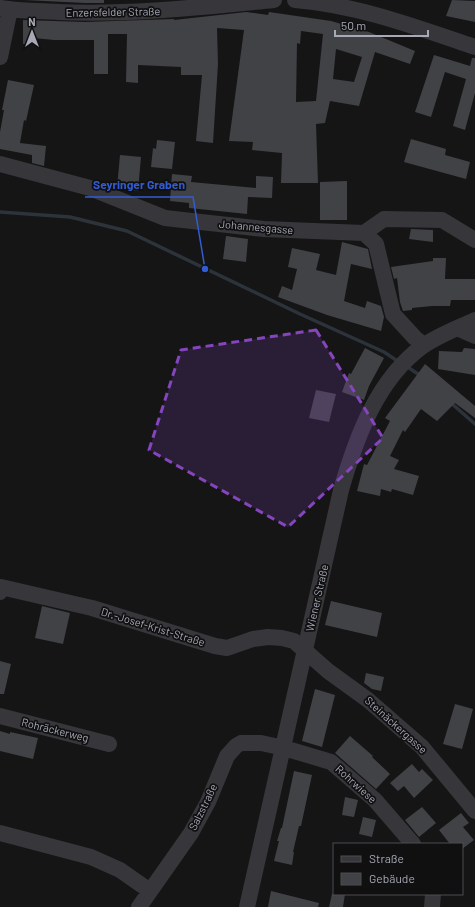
<svg xmlns="http://www.w3.org/2000/svg" width="475" height="907" font-family="Barlow,sans-serif">
  <rect width="100%" height="100%" fill="#151516"/>
  <g fill="none" stroke-linecap="round" stroke-linejoin="round">
    <path stroke="#2d333b" stroke-width="3.5" d="M0 212 70 217 127 231 300 314 384 352 399 362
      M406 366 421 376
      M451 403 475 424"/>
  </g>
  <path fill="#414246" fill-rule="evenodd" d="M24 0H104V3H85Z
    M452 0 475 1V22L446 16Z
    M246 12 268 15 269 12 331 21 369 32 415 51 410 64 375 52 359 106 330 101 325 123 316 124 318 183H281L282 153 252 150 253 142 229 141 244 30 217 28 218 64 213 143 196 141 202 75H181V67L138 65V83L126 82 127 34H108V74H94V40H54L34 38V44H23V20L85 22 174 19V20ZM301 31 323 34 316 101 296 102 297 43 300 44ZM336 49 362 57 354 82 333 79Z
    M434 55 470 66 472 58H475V93L465 130 453 126 466 79 445 72 431 117 415 112Z
    M8 80 34 85 26 121 24 120 20 143 46 146 44 166 32 163V155L0 149V132L4 110H2Z
    M411 139 446 149 445 155 470 162 466 179 404 162Z
    M157 140 175 142 172 169 151 167 153 148 156 149Z
    M120 155 141 157 138 191 117 188Z
    M172 174 192 176 191 182 256 188V176L273 177 272 198 248 197 247 214 189 208V203L170 201Z
    M347 181V220H320V182Z
    M411 229 433 230V242L409 239Z
    M226 236 248 239 246 262 223 259Z
    M342 242 368 249 372 269 351 264 344 301 365 308 367 301 381 306 384 317 381 331 327 315 278 297 282 286 292 290 297 269 288 267 292 248 320 254 316 270 336 275Z
    M433 258H446L445 279H475V300H451L450 306H432L412 308V310L403 311 400 302 397 278 394 279 391 267 433 261Z
    M365 348 384 358 369 386 364 400 342 392 349 373 351 374Z
    M464 348 475 349V375L438 369 439 351 462 352Z
    M425 364 475 406V418L455 403 437 421 421 409 405 432 403 430 390 456 399 460 394 469 419 476 413 495 392 489 391 492 381 489 380 496 357 491 364 464 367 465 390 421 385 418Z
    M316 390 336 394 329 422 309 418Z
    M331 601 382 613 377 637 325 625Z
    M42 606 70 613 63 644 35 638Z
    M0 661 11 664 4 694H0Z
    M366 673 384 677 381 691 372 689 364 683Z
    M315 689 335 695 322 747 302 741Z
    M455 704 473 709 462 749 443 744Z
    M0 731 10 734V732L38 738 33 759 0 751Z
    M350 736 373 756 372 757 390 774 376 789 335 753Z
    M412 764 419 772 422 769 433 780 414 798 404 786 398 791 390 783Z
    M294 771 312 775 301 826H299L293 852H294L292 865 274 861 279 841H277L281 828H282Z
    M345 797 358 800 354 817 342 815Z
    M422 807 436 823 419 837 405 820Z
    M461 813 469 823 463 827 474 840 462 849V844H450L439 830Z
    M363 817 376 820 372 837 359 834Z
    M271 891 319 903 318 907H268Z
    M332 894H345L343 907H329Z"/>
  <g fill="none" stroke-linecap="round" stroke-linejoin="round">
    <path stroke="#36363b" stroke-width="16" d="M295 0C357 5 416 27 475 47
      M0 8C19 11 39 11 58 12 131 15 201 7 274 0
      M0 57 10 9
      M0 164 90 188 165 218 264 229 364 233 376 244 393 314 415 338 424 345
      M364 233 384 219 442 220 475 240
      M457 328 475 336
      M0 592 1 587 92 608 215 646 227 648 253 639 268 637 282 638 294 641 328 671 368 700 422 747 475 811
      M0 716 109 744
      M0 833 91 857 120 870 150 891
      M139 907 191 833 208 802 227 756 236 746 241 743H261L284 748 331 762 375 800 413 844
      M247 907 341 490C356 438 377 379 423 346 439 335 458 328 475 320
      M432 907 433 894"/>
  </g>
  <path fill="#8445bd" fill-opacity="0.2" stroke="#8445bd" stroke-width="3" stroke-dasharray="8 5" stroke-linejoin="round" d="M316 330 383 438 288 527 149 450 181 350Z"/>
  <g text-anchor="middle" stroke-width="3.5" stroke-linejoin="round" paint-order="stroke">
    <g font-size="11" fill="#a7a9b6" stroke="#101011">
      <text transform="translate(113 12) rotate(-1)" y="4">Enzersfelder Straße</text>
      <text transform="translate(256 227) rotate(5)" y="4">Johannesgasse</text>
      <text transform="translate(317 598) rotate(-77)" y="4">Wiener Straße</text>
      <text transform="translate(153 627) rotate(17)" y="4">Dr.-Josef-Krist-Straße</text>
      <text transform="translate(396 725) rotate(42)" y="4">Steinäckergasse</text>
      <text transform="translate(55 730) rotate(14)" y="4">Rohräckerweg</text>
      <text transform="translate(356 784) rotate(42)" y="4">Rohrwiese</text>
      <text transform="translate(203 807) rotate(-64)" y="4">Salzstraße</text>
    </g>
  </g>
  <path fill="none" stroke="#325cd3" stroke-width="1.5" d="M205 269L193 197H85"/>
  <circle fill="#325cd3" stroke="#101011" stroke-width="1.5" cx="205" cy="269" r="4"/>
  <g font-size="12" text-anchor="middle" font-weight="bold" fill="#325cd3" stroke="#101011" stroke-width="3.5" stroke-linejoin="round" paint-order="stroke">
    <text x="139" y="189">Seyringer Graben</text>
  </g>
  <rect x="333" y="843" width="130" height="52" fill="#101011" stroke="#4c4d53"/>
  <rect x="341" y="856" width="20" height="6" fill="#36363b" stroke="#4c4d53"/>
  <text x="369" y="863" font-size="12" fill="#a7a9b6">Straße</text>
  <rect x="341" y="873" width="20" height="12" fill="#414246" stroke="#4c4d53"/>
  <text x="369" y="883" font-size="12" fill="#a7a9b6">Gebäude</text>
  <g transform="translate(32 32)" stroke="#101011" stroke-width="3" paint-order="stroke">
  <path d="M0-3L7 15L0 10L-7 15Z" fill="#a7a9b6"/>
  <text y="-6" font-size="11" font-weight="bold" text-anchor="middle" fill="#a7a9b6">N</text>
  </g>
  <path d="M335 30v6h93v-6" fill="none" stroke="#a7a9b6" stroke-width="2"/>
  <text x="341" y="30" font-size="12" fill="#a7a9b6" stroke="#101011" stroke-width="3" paint-order="stroke">50 m</text>
</svg>
